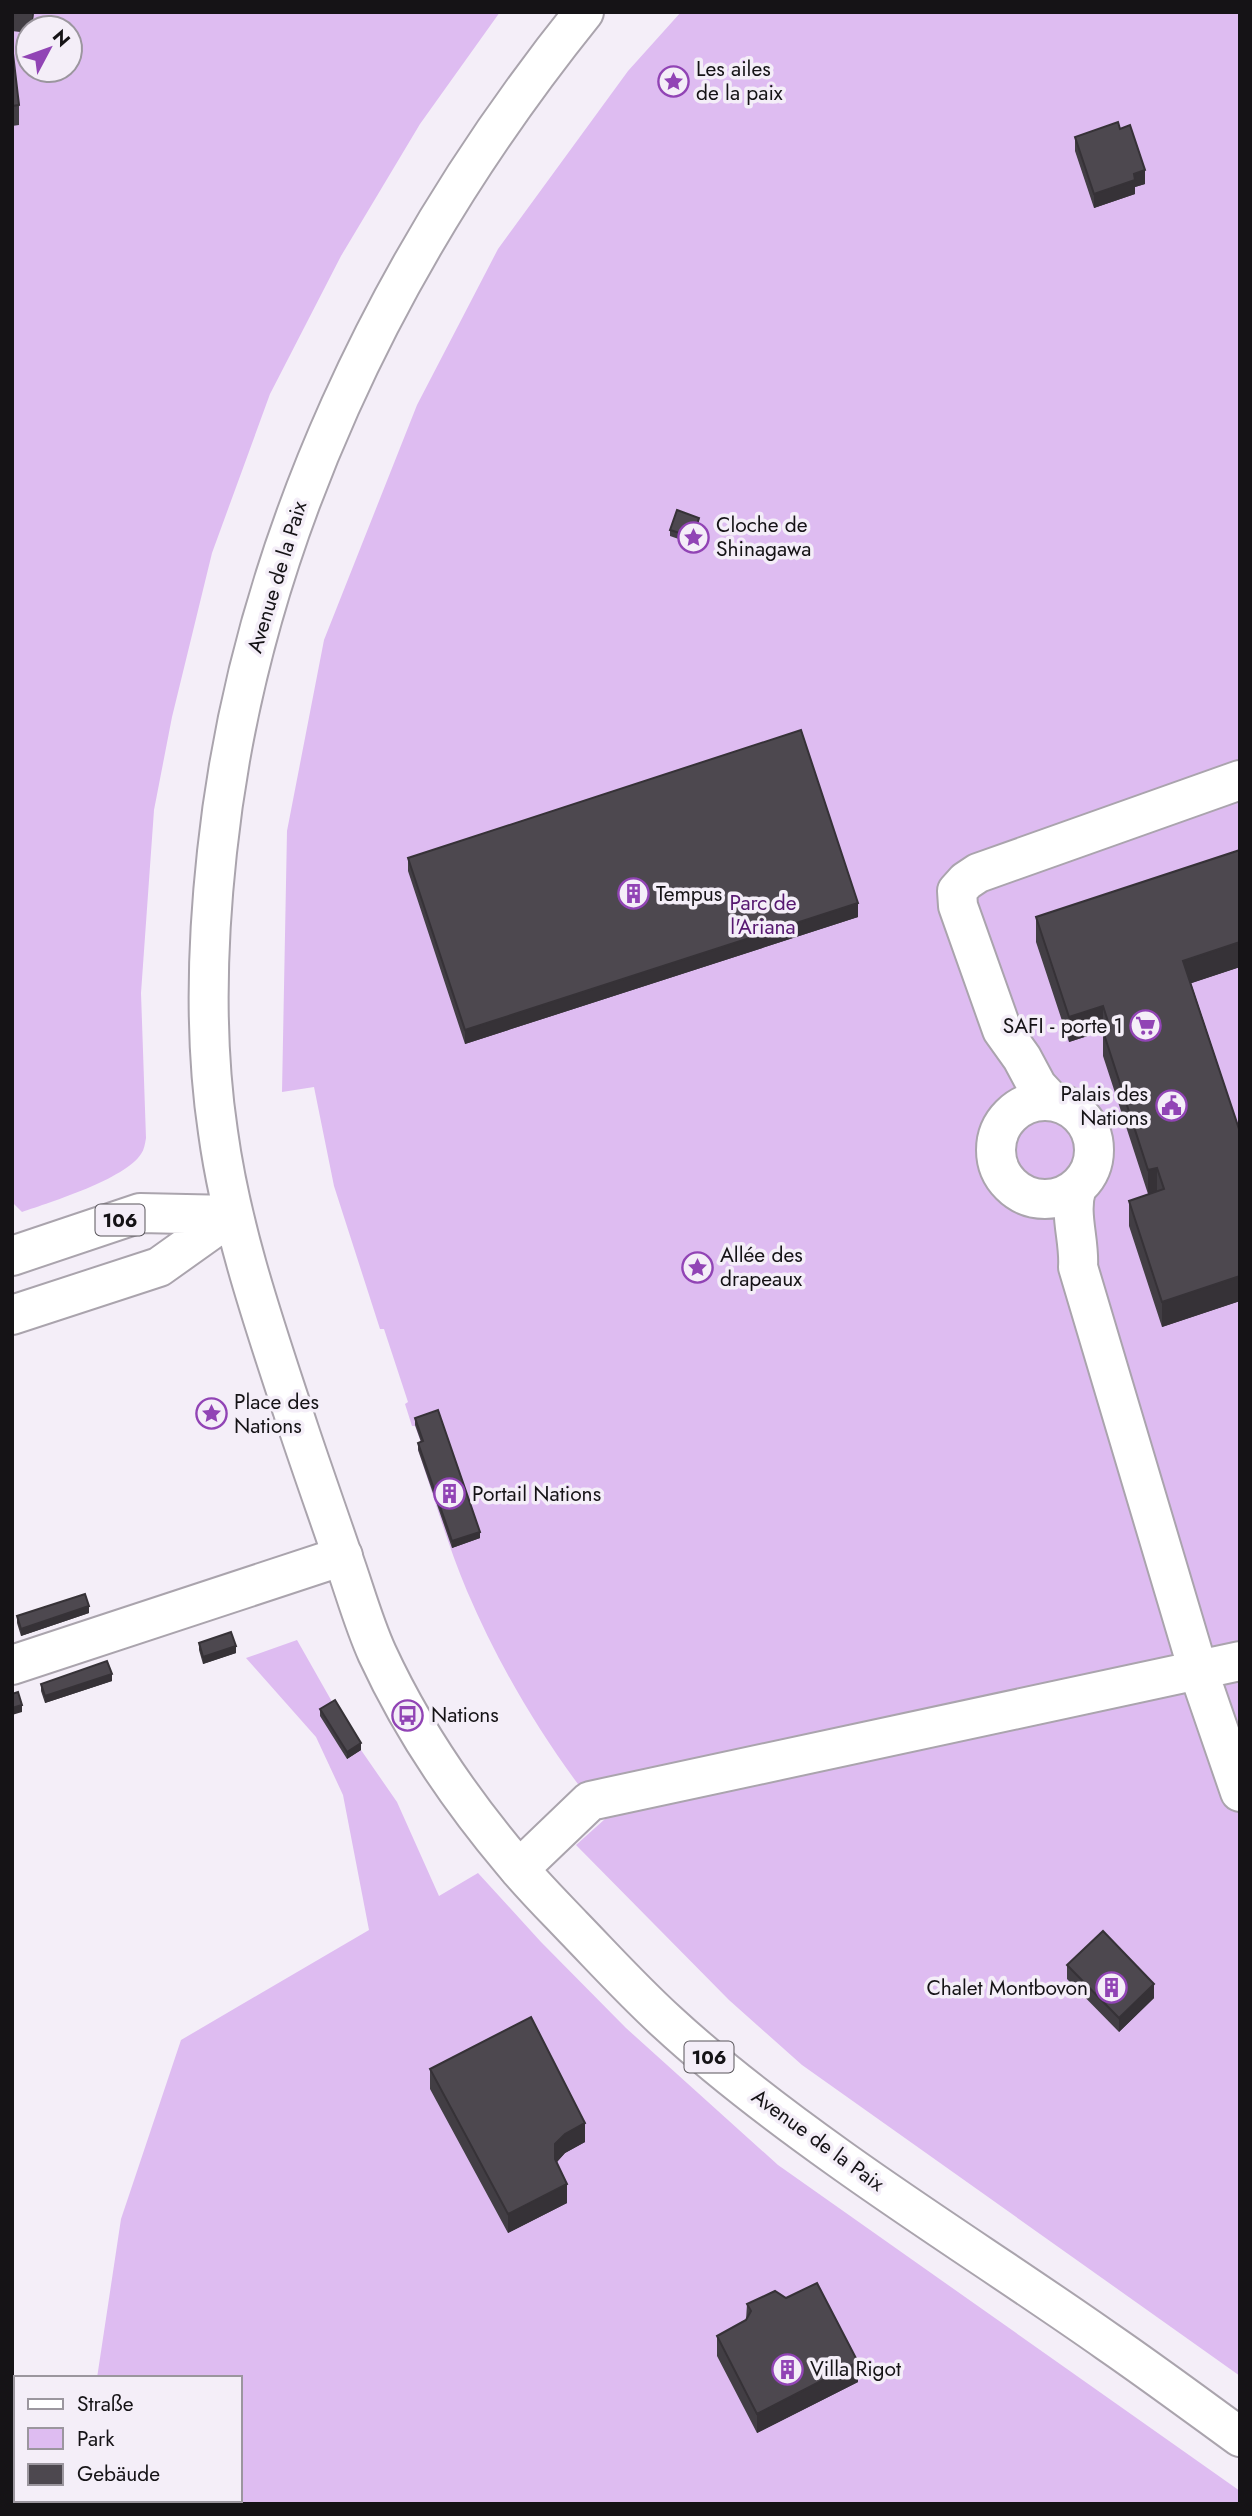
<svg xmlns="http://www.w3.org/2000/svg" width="1252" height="2516" font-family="Jost,sans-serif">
  <rect width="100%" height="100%" fill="#f4eef8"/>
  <path fill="#debcf1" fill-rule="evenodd" d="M12 12H500L420 124 341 256 270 394 212 553 172 717 154 810 141 993 146 1138C145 1144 144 1150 141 1154 125 1179 51 1202 22 1212L12 1202ZM28 28H70V70H28Z
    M681 12H1240V2376L802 2065 729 2000 576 1845 605 1819C549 1750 502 1673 467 1591 448 1546 434 1497 418 1450L423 1448 415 1426H412L405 1404 408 1402 384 1329H380L334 1186 314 1087 282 1092 287 831 324 640 417 405 498 249 628 71Z
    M297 1640 335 1707 321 1716 347 1759 361 1750 397 1802 439 1896 478 1873 541 1942 626 2028 778 2165 1240 2491V2504H77L78 2500H240V2378H97L121 2219 181 2040 369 1930 343 1795 316 1737 246 1658Z"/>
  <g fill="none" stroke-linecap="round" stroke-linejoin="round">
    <defs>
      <path id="minor" d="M1051 1101 1037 1086 1022 1058 1002 1030 958 906 957 891 966 881 978 873 1240 780
        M996 1150a49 49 0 1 1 98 0a49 49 0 1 1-98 0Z
        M1077 1187C1068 1213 1080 1240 1078 1267L1198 1670 1240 1792
        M12 1665 343 1556
        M519 1869 590 1801 1240 1661"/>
      <path id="major" d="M584 12C390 253 250 542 217 852 207 944 204 1039 218 1132 232 1234 267 1332 299 1430 313 1472 328 1514 342 1555 354 1588 363 1622 377 1653 412 1729 459 1798 513 1862 532 1885 553 1906 573 1927 604 1959 634 1992 667 2022 720 2071 781 2117 840 2159 928 2222 1020 2280 1108 2342 1153 2373 1196 2405 1240 2437
        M12 1256 140 1213 232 1215
        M12 1315 159 1267 232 1215"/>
    </defs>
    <use href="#minor" stroke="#aaa4ad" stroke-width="42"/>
    <use href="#major" stroke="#aaa4ad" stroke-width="42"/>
    <use href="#minor" stroke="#fff" stroke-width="38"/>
    <use href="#major" stroke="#fff" stroke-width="38"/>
  </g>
  <path fill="#423e44" d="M12 12H34L32 28H28V33L12 31Z
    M12 45 19 105V125L12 126Z
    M1120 129 1145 184 1135 187V194L1094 208 1075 151V137Z
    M699 525 693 544 670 536V530Z
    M1240 850V967L1191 983 1240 1132V1301L1162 1327 1129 1226V1201L1148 1194 1103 1056V1031L1069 1042 1036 942V917Z
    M408 858 858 917 465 1044 408 871Z
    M415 1418 480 1538 452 1548 418 1450V1443L421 1442 415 1425Z
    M89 1613 21 1636 17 1623V1616Z
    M199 1643 236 1653 203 1664 199 1650Z
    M112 1681 45 1703 41 1691V1684Z
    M320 1709 361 1750 347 1759 320 1716Z
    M1067 1965 1154 1998 1119 2032 1067 1979Z
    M430 2069 585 2142 565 2153 557 2162 567 2203 508 2233 430 2089Z
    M786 2298 858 2382 757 2433 717 2356V2336L746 2320 747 2304Z"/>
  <path fill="#363237" d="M32 12H34L32 28Z
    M1145 170V184L1135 187V194L1094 208V194L1134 174Z
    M699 518V525L693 544V537Z
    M858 903V917L465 1044V1030Z
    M1240 942V967L1183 986V961Z
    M1103 1006V1031L1069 1042V1017Z
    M1157 1168V1193L1148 1195V1170Z
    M1240 1276V1301L1162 1327V1302Z
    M480 1532V1538L452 1548V1541Z
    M89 1606V1613L21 1636V1629Z
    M236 1646V1653L203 1664V1657Z
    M112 1674V1681L45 1703V1696Z
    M22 1705V1712L12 1715V1708Z
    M361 1743V1750L347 1759V1752Z
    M1154 1984V1998L1119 2032V2018Z
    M585 2123V2142L565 2153 555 2164V2144L565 2134Z
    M567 2184V2203L508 2233V2214Z
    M858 2362V2382L757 2433V2414Z"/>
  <path fill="#4d484f" stroke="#363237" stroke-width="2" d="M12 45 19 105 12 106Z
    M1118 122 1120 129 1130 125 1145 170 1134 174 1135 180 1094 194 1075 137Z
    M677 510 699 518 693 537 670 530Z
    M801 730 858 903 465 1030 408 858Z
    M1240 850V942L1183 961 1240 1132V1276L1162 1302 1129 1201 1164 1189 1157 1168 1148 1170 1103 1031 1110 1028 1103 1006 1069 1017 1036 917Z
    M438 1410 480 1532 452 1541 418 1443 423 1441 415 1418Z
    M85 1594 89 1606 21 1629 17 1616Z
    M231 1632 236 1646 203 1657 199 1643Z
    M107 1661 112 1674 45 1696 41 1684Z
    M18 1692 22 1705 12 1708V1694Z
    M335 1700 361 1743 347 1752 320 1709Z
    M1103 1931 1154 1984 1119 2018 1067 1965Z
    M531 2017 585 2123 565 2134 555 2144V2159L567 2184 508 2214 430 2069Z
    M817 2283 858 2362 757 2414 717 2336 746 2320 751 2311 747 2304 775 2291 786 2298Z"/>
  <defs>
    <symbol id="sight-ring" viewBox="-11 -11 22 22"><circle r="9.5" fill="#f4eef8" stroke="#9144b5" stroke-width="1.5"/><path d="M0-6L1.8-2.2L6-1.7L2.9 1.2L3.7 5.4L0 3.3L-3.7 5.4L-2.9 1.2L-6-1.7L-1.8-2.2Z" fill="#9144b5"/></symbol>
    <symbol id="building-ring" viewBox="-11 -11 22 22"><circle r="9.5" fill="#f4eef8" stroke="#9144b5" stroke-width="1.5"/><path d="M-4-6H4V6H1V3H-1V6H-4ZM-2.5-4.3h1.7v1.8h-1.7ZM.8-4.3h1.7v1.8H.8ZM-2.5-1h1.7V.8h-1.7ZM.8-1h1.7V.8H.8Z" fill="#9144b5"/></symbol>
    <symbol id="supermarket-ring" viewBox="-11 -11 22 22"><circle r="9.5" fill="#f4eef8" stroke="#9144b5" stroke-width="1.5"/><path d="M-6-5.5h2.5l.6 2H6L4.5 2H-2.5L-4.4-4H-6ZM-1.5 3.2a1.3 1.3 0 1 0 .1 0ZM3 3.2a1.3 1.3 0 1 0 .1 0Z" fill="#9144b5"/></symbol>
    <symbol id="civic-ring" viewBox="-11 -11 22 22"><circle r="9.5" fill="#f4eef8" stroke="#9144b5" stroke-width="1.5"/><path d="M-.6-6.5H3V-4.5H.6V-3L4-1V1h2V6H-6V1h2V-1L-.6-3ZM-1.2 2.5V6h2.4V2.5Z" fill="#9144b5"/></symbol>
    <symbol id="bus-ring" viewBox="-11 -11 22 22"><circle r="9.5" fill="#f4eef8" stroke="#9144b5" stroke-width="1.5"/><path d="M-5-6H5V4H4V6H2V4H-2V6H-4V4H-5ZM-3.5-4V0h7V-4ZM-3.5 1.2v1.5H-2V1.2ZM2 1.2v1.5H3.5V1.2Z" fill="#9144b5"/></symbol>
  </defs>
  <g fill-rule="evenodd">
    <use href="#sight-ring" x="656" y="64" width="35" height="35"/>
    <use href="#sight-ring" x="676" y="520" width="35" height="35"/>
    <use href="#building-ring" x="616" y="876" width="35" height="35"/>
    <use href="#supermarket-ring" x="1128" y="1008" width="35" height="35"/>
    <use href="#civic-ring" x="1154" y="1088" width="35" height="35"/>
    <use href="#sight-ring" x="680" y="1250" width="35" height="35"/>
    <use href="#sight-ring" x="194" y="1396" width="35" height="35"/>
    <use href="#building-ring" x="432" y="1476" width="35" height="35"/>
    <use href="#bus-ring" x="390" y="1698" width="35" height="35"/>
    <use href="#building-ring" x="1094" y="1970" width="35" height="35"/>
    <use href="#building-ring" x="770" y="2352" width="35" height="35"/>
  </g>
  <g text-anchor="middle" stroke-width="7" stroke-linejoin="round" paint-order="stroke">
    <g fill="#f4eef8" stroke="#58555a" stroke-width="2">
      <rect x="95.5" y="1204.5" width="49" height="31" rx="5"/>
      <rect x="684.5" y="2041.5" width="49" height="31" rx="5"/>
    </g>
    <g font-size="19" font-weight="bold" fill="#151316">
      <text x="120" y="1227">106</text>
      <text x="709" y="2064">106</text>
    </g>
    <g font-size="21" fill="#151316" stroke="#f4eef8" text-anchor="start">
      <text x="696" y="76">Les ailes<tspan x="696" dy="24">de la paix</tspan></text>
      <text x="716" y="532">Cloche de<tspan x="716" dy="24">Shinagawa</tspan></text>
      <text x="656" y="901">Tempus</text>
      <text x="1123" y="1033" text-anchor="end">SAFI - porte 1</text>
      <text x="1148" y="1101" text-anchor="end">Palais des<tspan x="1148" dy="24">Nations</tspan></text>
      <text x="720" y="1262">Allée des<tspan x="720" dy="24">drapeaux</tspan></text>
      <text x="234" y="1409">Place des<tspan x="234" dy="24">Nations</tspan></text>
      <text x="472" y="1501">Portail Nations</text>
      <text x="431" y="1722">Nations</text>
      <text x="1088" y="1995" text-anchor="end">Chalet Montbovon</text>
      <text x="810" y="2376">Villa Rigot</text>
    </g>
    <g font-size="21" fill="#151316" stroke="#f4eef8">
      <text transform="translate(277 577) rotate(-73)" y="7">Avenue de la Paix</text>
      <text transform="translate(818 2140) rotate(36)" y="7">Avenue de la Paix</text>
    </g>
    <g font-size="21" fill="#561770" stroke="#f4eef8">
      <text x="763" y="910">Parc de<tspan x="763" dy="24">l'Ariana</tspan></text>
    </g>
  </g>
  <rect width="1252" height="2516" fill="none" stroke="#151316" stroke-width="28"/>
  <rect x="14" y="2376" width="228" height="126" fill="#f4eef8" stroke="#9b969e" stroke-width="2"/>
  <rect x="28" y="2399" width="35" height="10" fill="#ffffff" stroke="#9b969e" stroke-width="2"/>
  <text x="77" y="2411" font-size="21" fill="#151316">Straße</text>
  <rect x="28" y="2428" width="35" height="21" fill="#debcf1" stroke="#9b969e" stroke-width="2"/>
  <text x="77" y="2446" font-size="21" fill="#151316">Park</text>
  <rect x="28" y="2464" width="35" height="21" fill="#4d484f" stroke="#9b969e" stroke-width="2"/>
  <text x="77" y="2481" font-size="21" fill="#151316">Gebäude</text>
  <g transform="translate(49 49) rotate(49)"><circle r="33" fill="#f4eef8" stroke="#9b969e" stroke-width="2"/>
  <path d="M0-5L12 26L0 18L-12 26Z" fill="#9144b5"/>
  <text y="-10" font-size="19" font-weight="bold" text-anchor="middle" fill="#151316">N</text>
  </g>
</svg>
